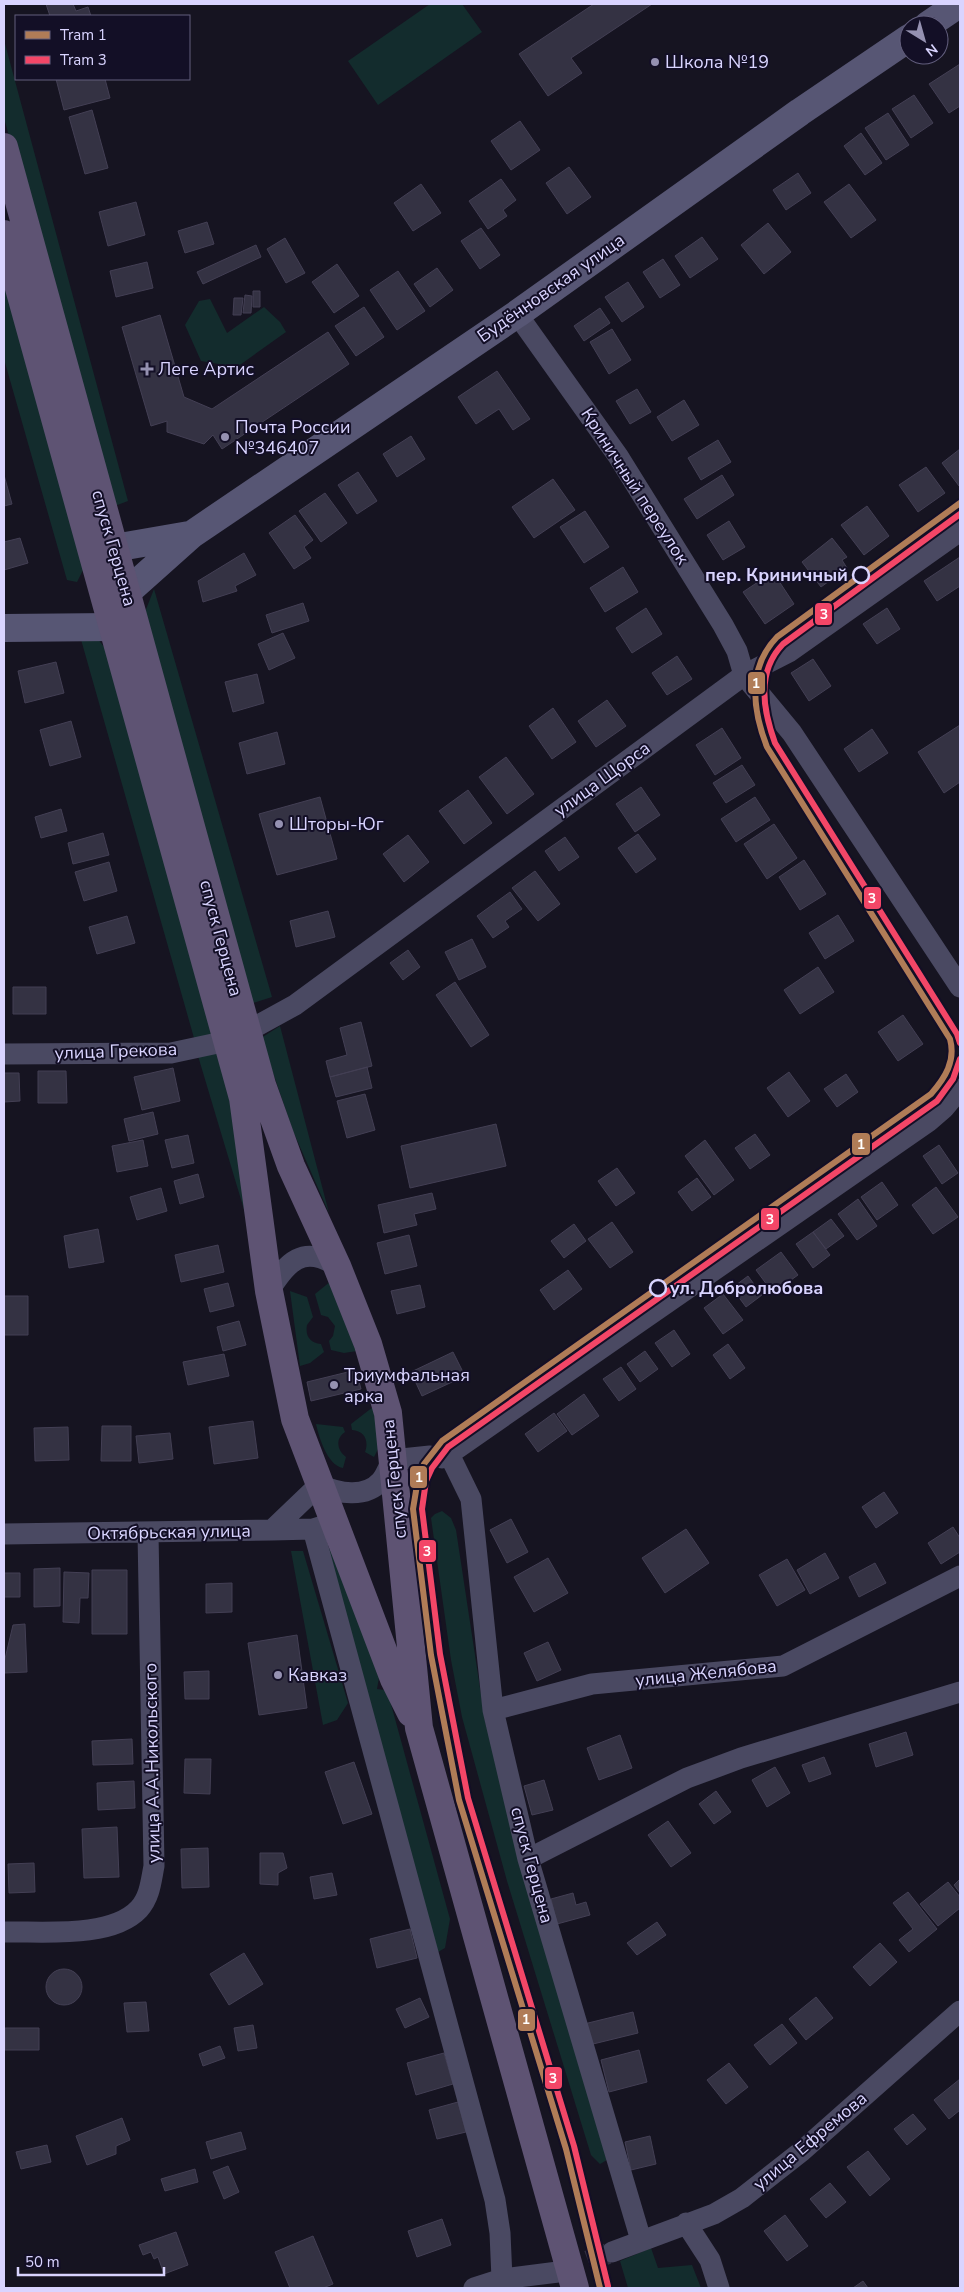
<svg xmlns="http://www.w3.org/2000/svg" width="964" height="2292" font-family="'Nunito Sans',sans-serif">
  <rect width="100%" height="100%" fill="#161421"/>
  <path fill="#132c2d" d="M430 4H462L482 32 378 105 348 61Z
    M4 40 128 501 112 507 4 118Z
    M4 267 86 564 77 582 67 580 4 359Z
    M210 299 227 333 264 307 280 322 286 332 237 367 201 361 185 325 199 301Z
    M154 589 272 997 253 1003 143 617Z
    M80 636 97 638 112 657 214 1034 194 1038Z
    M280 1026 329 1213 293 1131 261 1038Z
    M218 1052 236 1097 254 1243 198 1056Z
    M331 1281 357 1351 344 1353 331 1350 329 1341 333 1336 335 1326 328 1317 321 1315 315 1294Z
    M290 1291 307 1297 313 1317 307 1325C305 1336 310 1343 321 1344L324 1352 310 1363 300 1366Z
    M373 1407 380 1445 374 1457 365 1452C369 1441 365 1431 352 1430L351 1424Z
    M316 1424 343 1427 345 1432C335 1439 337 1450 346 1457L343 1468C327 1465 319 1437 316 1424Z
    M442 1511 451 1518 456 1530 485 1721 607 2160 600 2164 591 2155 507 1881 462 1717 451 1660 431 1518 435 1514Z
    M335 1547 380 1672 377 1689 384 1690 389 1697 450 1919 445 1948 438 1952 324 1551Z
    M291 1551H303L348 1703 337 1720 323 1725Z
    M651 2248 658 2268 692 2265 701 2288H628L620 2261Z"/>
  <path fill="#343243" stroke="#433f54" d="M46 4H73L76 11 88 7 91 16H50Z
    M594 4H652L571 58 582 73 548 96 519 54Z
    M960 64V106L949 113 929 84Z
    M56 79H105L110 98 64 110Z
    M914 95 933 123 911 138 892 109Z
    M92 110 108 168 85 174 69 117Z
    M888 113 909 145 886 160 865 128Z
    M520 121 540 150 511 170 491 141Z
    M861 133 882 163 865 175 844 146Z
    M569 167 591 197 567 214 546 183Z
    M798 173 811 193 786 210 773 190Z
    M501 179 516 200 503 210 507 216 488 229 469 201Z
    M421 184 441 213 413 231 394 203Z
    M849 184 876 220 851 238 824 202Z
    M136 202 145 235 108 246 99 212Z
    M207 222 214 244 185 253 178 231Z
    M768 223 791 252 764 274 741 245Z
    M481 228 500 255 480 269 461 241Z
    M702 237 718 259 690 278 675 256Z
    M285 238 305 273 286 283 267 249Z
    M256 245 261 257 203 284 197 272Z
    M663 259 680 285 660 298 643 272Z
    M147 262 153 288 116 297 110 271Z
    M337 264 359 296 334 313 312 282Z
    M437 268 453 290 430 307 414 284Z
    M398 271 425 311 397 330 370 290Z
    M628 282 644 307 622 322 605 297Z
    M253 291H260V307H253Z
    M245 295 252 296 251 313H243Z
    M234 298H243L241 315H233Z
    M364 307 384 337 356 356 335 326Z
    M600 308 610 323 584 341 574 326Z
    M160 315 184 397 212 409 328 332 349 364 222 449 213 435 204 444 167 432V421L151 426 122 327Z
    M612 329 631 360 609 374 590 342Z
    M497 371 530 419 513 430 499 409 476 424 458 397Z
    M637 389 651 412 630 424 616 401Z
    M684 400 699 425 672 441 657 417Z
    M411 436 425 459 397 477 383 454Z
    M718 440 731 462 701 480 688 458Z
    M960 449V485L959 486 942 463Z
    M926 467 945 493 918 512 899 485Z
    M358 472 377 501 357 514 338 485Z
    M4 475 12 504 4 506Z
    M722 475 734 495 697 519 684 499Z
    M553 479 575 510 534 538 512 507Z
    M325 493 347 523 321 542 299 511Z
    M867 506 889 536 864 555 841 525Z
    M585 511 609 547 584 563 560 527Z
    M295 515 313 540 304 547 311 558 294 569 269 533Z
    M729 521 745 547 723 560 707 535Z
    M20 538 28 563 4 570V542Z
    M832 538 847 557 842 560 847 568 821 587 802 562Z
    M244 553 256 575 235 586 237 591 203 602 198 581Z
    M960 557V586L937 601 924 581Z
    M623 567 638 592 605 612 590 588Z
    M773 572 794 604 765 624 743 592Z
    M303 603 309 621 272 633 266 615Z
    M646 608 662 634 632 653 616 628Z
    M887 608 900 629 877 644 863 624Z
    M283 633 295 658 269 670 258 644Z
    M677 656 692 679 667 695 652 673Z
    M813 659 831 686 809 701 791 673Z
    M56 662 64 693 25 703 18 671Z
    M257 674 264 703 233 712 225 682Z
    M607 700 626 726 596 747 578 721Z
    M553 708 576 742 552 759 529 726Z
    M71 721 81 757 50 766 40 730Z
    M960 725V782L944 793 918 752Z
    M722 728 741 758 715 775 696 745Z
    M872 729 888 753 859 772 844 749Z
    M277 732 285 764 247 774 239 743Z
    M506 757 534 794 507 814 479 777Z
    M742 765 755 785 726 803 713 783Z
    M641 787 660 815 635 832 616 804Z
    M468 790 492 823 464 844 439 811Z
    M320 797 337 859 277 875 259 814Z
    M755 797 770 820 736 842 721 819Z
    M61 809 67 831 41 838 35 817Z
    M774 824 797 858 767 879 744 844Z
    M103 833 109 855 73 864 68 843Z
    M638 834 656 859 636 873 618 848Z
    M408 835 429 862 404 882 383 854Z
    M565 837 579 857 559 871 545 851Z
    M804 860 826 894 800 910 779 877Z
    M109 862 117 891 84 901 75 872Z
    M535 871 560 904 538 921 512 888Z
    M510 892 522 909 505 921 509 927 493 938 477 916Z
    M328 911 335 937 296 947 290 921Z
    M838 915 854 941 825 959 809 933Z
    M127 916 135 943 97 954 89 927Z
    M472 939 486 967 459 980 445 952Z
    M408 950 420 967 403 980 390 963Z
    M818 967 834 992 800 1014 784 990Z
    M455 982 489 1035 471 1047 436 995Z
    M13 987H46V1014H13Z
    M903 1015 923 1044 898 1061 878 1032Z
    M361 1022 372 1066 330 1077 326 1061 347 1055 340 1028Z
    M367 1067 372 1088 336 1097 330 1077Z
    M173 1068 180 1101 142 1110 134 1077Z
    M38 1071H66L67 1103H38Z
    M789 1072 810 1101 788 1117 767 1088Z
    M4 1073H19L20 1101 4 1102Z
    M846 1074 858 1092 837 1107 824 1089Z
    M365 1094 375 1130 347 1138 337 1101Z
    M153 1112 158 1134 129 1141 124 1119Z
    M496 1124 506 1166 410 1188 401 1146Z
    M755 1134 770 1155 750 1169 735 1148Z
    M188 1135 194 1163 172 1168 165 1140Z
    M143 1140 148 1166 117 1172 112 1146Z
    M705 1140 734 1180 714 1195 685 1156Z
    M939 1145 958 1173 942 1184 923 1156Z
    M617 1168 635 1193 616 1206 598 1181Z
    M198 1174 204 1197 180 1204 174 1181Z
    M697 1178 711 1197 692 1211 678 1192Z
    M882 1182 898 1205 877 1220 861 1197Z
    M936 1187 958 1217 933 1234 912 1205Z
    M161 1188 167 1211 137 1220 130 1197Z
    M432 1193 436 1209 414 1214 417 1225 384 1233 378 1205Z
    M858 1199 877 1226 857 1240 838 1214Z
    M831 1219 844 1236 826 1249 813 1232Z
    M612 1222 633 1252 610 1268 588 1239Z
    M574 1224 586 1241 564 1258 551 1241Z
    M98 1229 104 1262 69 1268 64 1236Z
    M813 1232 830 1255 813 1268 796 1244Z
    M409 1235 417 1266 385 1274 377 1243Z
    M218 1245 224 1272 181 1282 175 1255Z
    M781 1252 798 1275 773 1293 756 1270Z
    M568 1270 582 1289 554 1310 540 1290Z
    M748 1276 762 1295 746 1307 732 1288Z
    M228 1283 234 1306 210 1312 204 1289Z
    M420 1285 425 1307 397 1314 391 1291Z
    M723 1294 743 1320 723 1334 704 1308Z
    M4 1296H28V1335H4Z
    M239 1321 246 1345 223 1351 217 1327Z
    M674 1330 690 1354 672 1367 655 1343Z
    M728 1344 745 1368 730 1379 713 1355Z
    M645 1351 658 1369 640 1382 627 1364Z
    M453 1352 465 1376 422 1396 411 1372Z
    M224 1354 229 1376 188 1385 183 1362Z
    M621 1367 636 1389 619 1401 603 1379Z
    M356 1370 361 1389 311 1401 307 1382Z
    M584 1394 599 1416 572 1435 557 1414Z
    M554 1413 567 1431 538 1452 525 1434Z
    M253 1421 258 1458 214 1464 209 1427Z
    M102 1426H131V1461H101Z
    M68 1427 69 1460 35 1461 34 1428Z
    M170 1433 173 1459 139 1463 136 1436Z
    M884 1492 898 1513 876 1528 862 1507Z
    M511 1519 528 1552 507 1563 490 1530Z
    M953 1527 960 1538V1552L941 1564 928 1543Z
    M686 1529 709 1563 665 1593 642 1558Z
    M825 1553 839 1578 810 1594 797 1570Z
    M548 1558 568 1593 534 1612 514 1577Z
    M787 1559 805 1590 777 1606 759 1575Z
    M875 1563 886 1583 859 1597 849 1577Z
    M60 1568V1606L34 1607V1569Z
    M92 1570H127V1634H92Z
    M64 1572 89 1573 88 1598H80L79 1623 63 1622Z
    M4 1573H20V1597H4Z
    M232 1583V1612L206 1613V1584Z
    M25 1624 27 1672 4 1673V1663L13 1625Z
    M297 1635 307 1708 259 1715 248 1643Z
    M548 1642 561 1670 537 1681 524 1653Z
    M209 1671V1699H185L184 1672Z
    M906 1732 913 1755 876 1767 869 1744Z
    M620 1735 632 1768 599 1780 587 1748Z
    M132 1739 133 1764 93 1765 92 1741Z
    M824 1757 831 1774 809 1782 802 1765Z
    M185 1759H211L210 1794 184 1793Z
    M354 1762 372 1814 343 1824 325 1772Z
    M775 1767 790 1793 767 1807 752 1780Z
    M544 1780 553 1810 532 1815 524 1786Z
    M134 1781 135 1808 98 1810 97 1783Z
    M716 1791 731 1812 714 1824 699 1804Z
    M668 1821 691 1853 671 1867 648 1835Z
    M117 1827 119 1877 84 1878 82 1829Z
    M208 1848 209 1887 182 1888 181 1849Z
    M260 1853H283L287 1868 278 1873V1885L260 1884Z
    M34 1863 35 1892 9 1893 8 1864Z
    M332 1873 337 1895 314 1899 310 1877Z
    M960 1879V1893L954 1885Z
    M948 1882 960 1897V1908L938 1926 920 1904Z
    M908 1892 937 1929 909 1952 899 1940 913 1929 893 1903Z
    M573 1893 576 1905 586 1902 590 1915 557 1924 551 1899Z
    M657 1922 666 1935 637 1955 627 1943Z
    M410 1929 417 1958 377 1968 370 1939Z
    M880 1943 897 1962 870 1986 853 1967Z
    M244 1953 263 1984 229 2005 210 1974Z
    M46 1987a18 18 0 1 1 36 0a18 18 0 1 1-36 0Z
    M816 1997 833 2018 806 2040 789 2019Z
    M420 1998 429 2017 405 2028 396 2009Z
    M146 2002 149 2031 127 2032 124 2003Z
    M633 2012 638 2033 589 2045 584 2024Z
    M782 2024 797 2043 770 2065 754 2045Z
    M253 2025 257 2048 238 2051 234 2028Z
    M5 2028H39V2050H5Z
    M220 2046 225 2058 203 2066 199 2054Z
    M639 2050 647 2082 609 2092 601 2060Z
    M444 2053 453 2084 416 2095 407 2063Z
    M729 2063 748 2087 726 2104 707 2080Z
    M960 2079V2110L949 2119 934 2100Z
    M458 2102 466 2132 437 2139 429 2110Z
    M913 2114 926 2129 907 2145 894 2129Z
    M122 2118 130 2140 116 2146V2154L87 2165 76 2136Z
    M241 2132 246 2149 211 2159 206 2142Z
    M650 2136 656 2164 631 2170 625 2142Z
    M47 2145 51 2162 21 2169 16 2152Z
    M868 2151 890 2179 870 2196 847 2167Z
    M228 2166 239 2192 224 2199 213 2172Z
    M195 2169 198 2182 165 2191 161 2179Z
    M830 2183 846 2202 826 2218 810 2199Z
    M785 2215 808 2246 787 2261 764 2231Z
    M442 2219 451 2245 417 2257 408 2231Z
    M176 2232 188 2265 164 2274 158 2257 154 2259 151 2252 143 2255 139 2245Z
    M313 2236 333 2284 323 2288H290L275 2252Z
    M863 2281 868 2288H853Z"/>
  <g fill="none" stroke-linecap="round" stroke-linejoin="round">
    <path stroke="#333142" stroke-width="21" stroke-dasharray="21 11" stroke-linecap="butt" d="M558 2272 612 2252"/>
    <path stroke="#4a4962" stroke-width="21" d="M517 314 618 456 723 625 737 651 744 675 792 733 960 987
      M246 1032 295 1005 744 675 789 652 960 531
      M4 1054 171 1053 227 1041
      M269 1291C287 1262 303 1244 337 1266
      M449 1454 471 1499 493 1710 528 1859 641 2240
      M313 1529 495 2200 500 2233 502 2279
      M272 1530 319 1485C338 1493 365 1499 381 1481 386 1475 389 1466 392 1460L430 1456 442 1458 449 1454 929 1121 944 1108 960 1089
      M4 1534 272 1530 313 1529 326 1525
      M493 1710 592 1684 783 1666 960 1576
      M528 1859 687 1778 741 1758 960 1692
      M4 1932C41 1931 111 1939 139 1909 150 1897 151 1881 154 1866L148 1533
      M686 2223 710 2260 719 2288
      M612 2252 714 2214 742 2198 802 2151 960 2011
      M474 2288 502 2279 558 2272"/>
    <path stroke="#575674" stroke-width="28" d="M928 25 959 4
      M114 548 189 535
      M126 593 191 535 517 314 800 112 909 38
      M4 628 112 627"/>
    <path stroke="#5e5373" stroke-width="28" d="M4 147 262 1085 291 1166 337 1266 368 1344 388 1413 419 1728 575 2288
      M4 234 243 1098 269 1291 295 1419 394 1679 411 1713"/>
    <defs>
      <path id="tram-1" d="M600 2288 566 2149 459 1800 431 1655 413 1509 418 1479 424 1464 442 1441 931 1094C945 1078 956 1061 950 1039L767 747C753 711 747 668 777 637L960 503"/>
      <path id="tram-2" d="M960 514 783 644C756 672 763 710 775 743L957 1034 960 1043
        M608 2286 574 2146 468 1798 440 1654 422 1509 426 1481 432 1468 448 1447 937 1101 953 1079 960 1059"/>
    </defs>
    <use href="#tram-1" stroke="#130f26" stroke-width="10"/>
    <use href="#tram-2" stroke="#130f26" stroke-width="10"/>
    <use href="#tram-1" stroke="#b07c57" stroke-width="6"/>
    <use href="#tram-2" stroke="#f34667" stroke-width="6"/>
  </g>
  <g fill="#9591b1" stroke="#130f26" stroke-width="2">
    <circle cx="655" cy="62" r="5"/>
    <path d="M144.5 361.5h5v5h5v5h-5v5h-5v-5h-5v-5h5z"/>
    <circle cx="225" cy="437" r="5"/>
    <circle cx="279" cy="824" r="5"/>
    <circle cx="334" cy="1385" r="5"/>
    <circle cx="278" cy="1675" r="5"/>
  </g>
  <g fill="#130f26" stroke="#d9d4ff" stroke-width="2.5">
    <circle cx="861" cy="575" r="8"/>
    <circle cx="658" cy="1288" r="8"/>
  </g>
  <g text-anchor="middle" stroke-width="4" stroke-linejoin="round" paint-order="stroke">
    <g font-size="18" fill="#d9d4ff" stroke="#130f26" text-anchor="start">
      <text x="665" y="68">Школа №19</text>
      <text x="158" y="375">Леге Артис</text>
      <text x="235" y="433">Почта России<tspan x="235" dy="21">№346407</tspan></text>
      <text x="289" y="830">Шторы-Юг</text>
      <text x="344" y="1381">Триумфальная<tspan x="344" dy="21">арка</tspan></text>
      <text x="288" y="1681">Кавказ</text>
    </g>
    <g font-size="18" fill="#d9d4ff" stroke="#130f26">
      <text transform="translate(551 288) rotate(-35)" y="6">Будённовская улица</text>
      <text transform="translate(635 486) rotate(57)" y="6">Криничный переулок</text>
      <text transform="translate(114 548) rotate(74)" y="6">спуск Герцена</text>
      <text transform="translate(602 779) rotate(-36)" y="6">улица Щорса</text>
      <text transform="translate(221 938) rotate(75)" y="6">спуск Герцена</text>
      <text transform="translate(116 1051) rotate(-2)" y="6">улица Грекова</text>
      <text transform="translate(394 1479) rotate(-96)" y="6">спуск Герцена</text>
      <text transform="translate(169 1532) rotate(-1)" y="6">Октябрьская улица</text>
      <text transform="translate(706 1673) rotate(-6)" y="6">улица Желябова</text>
      <text transform="translate(152 1763) rotate(-91)" y="6">улица А.А.Никольского</text>
      <text transform="translate(532 1865) rotate(75)" y="6">спуск Герцена</text>
      <text transform="translate(810 2141) rotate(-40)" y="6">улица Ефремова</text>
    </g>
    <g font-size="18" font-weight="bold" fill="#d9d4ff" stroke="#130f26" text-anchor="end">
      <text x="848" y="581">пер. Криничный</text>
      <text x="670" y="1294" text-anchor="start">ул. Добролюбова</text>
    </g>
  </g>
  <g stroke="#130f26" stroke-width="2">
    <rect x="814" y="602" width="19" height="24" rx="5" fill="#f34667"/>
    <rect x="747" y="671" width="19" height="24" rx="5" fill="#b07c57"/>
    <rect x="863" y="886" width="19" height="24" rx="5" fill="#f34667"/>
    <rect x="851" y="1132" width="20" height="24" rx="5" fill="#b07c57"/>
    <rect x="760" y="1207" width="20" height="24" rx="5" fill="#f34667"/>
    <rect x="409" y="1465" width="19" height="24" rx="5" fill="#b07c57"/>
    <rect x="418" y="1539" width="19" height="24" rx="5" fill="#f34667"/>
    <rect x="517" y="2008" width="19" height="24" rx="5" fill="#b07c57"/>
    <rect x="544" y="2066" width="19" height="24" rx="5" fill="#f34667"/>
  </g>
  <g font-size="14" text-anchor="middle" font-weight="bold" fill="#fff">
    <text x="824" y="619">3</text>
    <text x="756" y="688">1</text>
    <text x="872" y="903">3</text>
    <text x="861" y="1149">1</text>
    <text x="770" y="1224">3</text>
    <text x="419" y="1482">1</text>
    <text x="427" y="1556">3</text>
    <text x="526" y="2024">1</text>
    <text x="553" y="2083">3</text>
  </g>
  <rect width="964" height="2292" fill="none" stroke="#d9d4ff" stroke-width="10"/>
  <rect x="15" y="15" width="175" height="65" fill="#130f26" stroke="#625e7d"/>
  <rect x="25" y="31" width="25" height="8" fill="#b07c57" stroke="#625e7d"/>
  <text x="60" y="40" font-size="15" fill="#d9d4ff">Tram 1</text>
  <rect x="25" y="56" width="25" height="8" fill="#f34667" stroke="#625e7d"/>
  <text x="60" y="65" font-size="15" fill="#d9d4ff">Tram 3</text>
  <g transform="translate(924 40) rotate(143)"><circle r="24" fill="#130f26" stroke="#625e7d"/>
  <path d="M0-4L9 19L0 12L-9 19Z" fill="#9591b1"/>
  <text y="-8" font-size="14" font-weight="bold" text-anchor="middle" fill="#d9d4ff">N</text>
  </g>
  <path d="M18 2267v8h146v-8" fill="none" stroke="#d9d4ff" stroke-width="2.5"/>
  <text x="25" y="2267" font-size="15" fill="#d9d4ff" stroke="#130f26" stroke-width="4" paint-order="stroke">50 m</text>
</svg>
